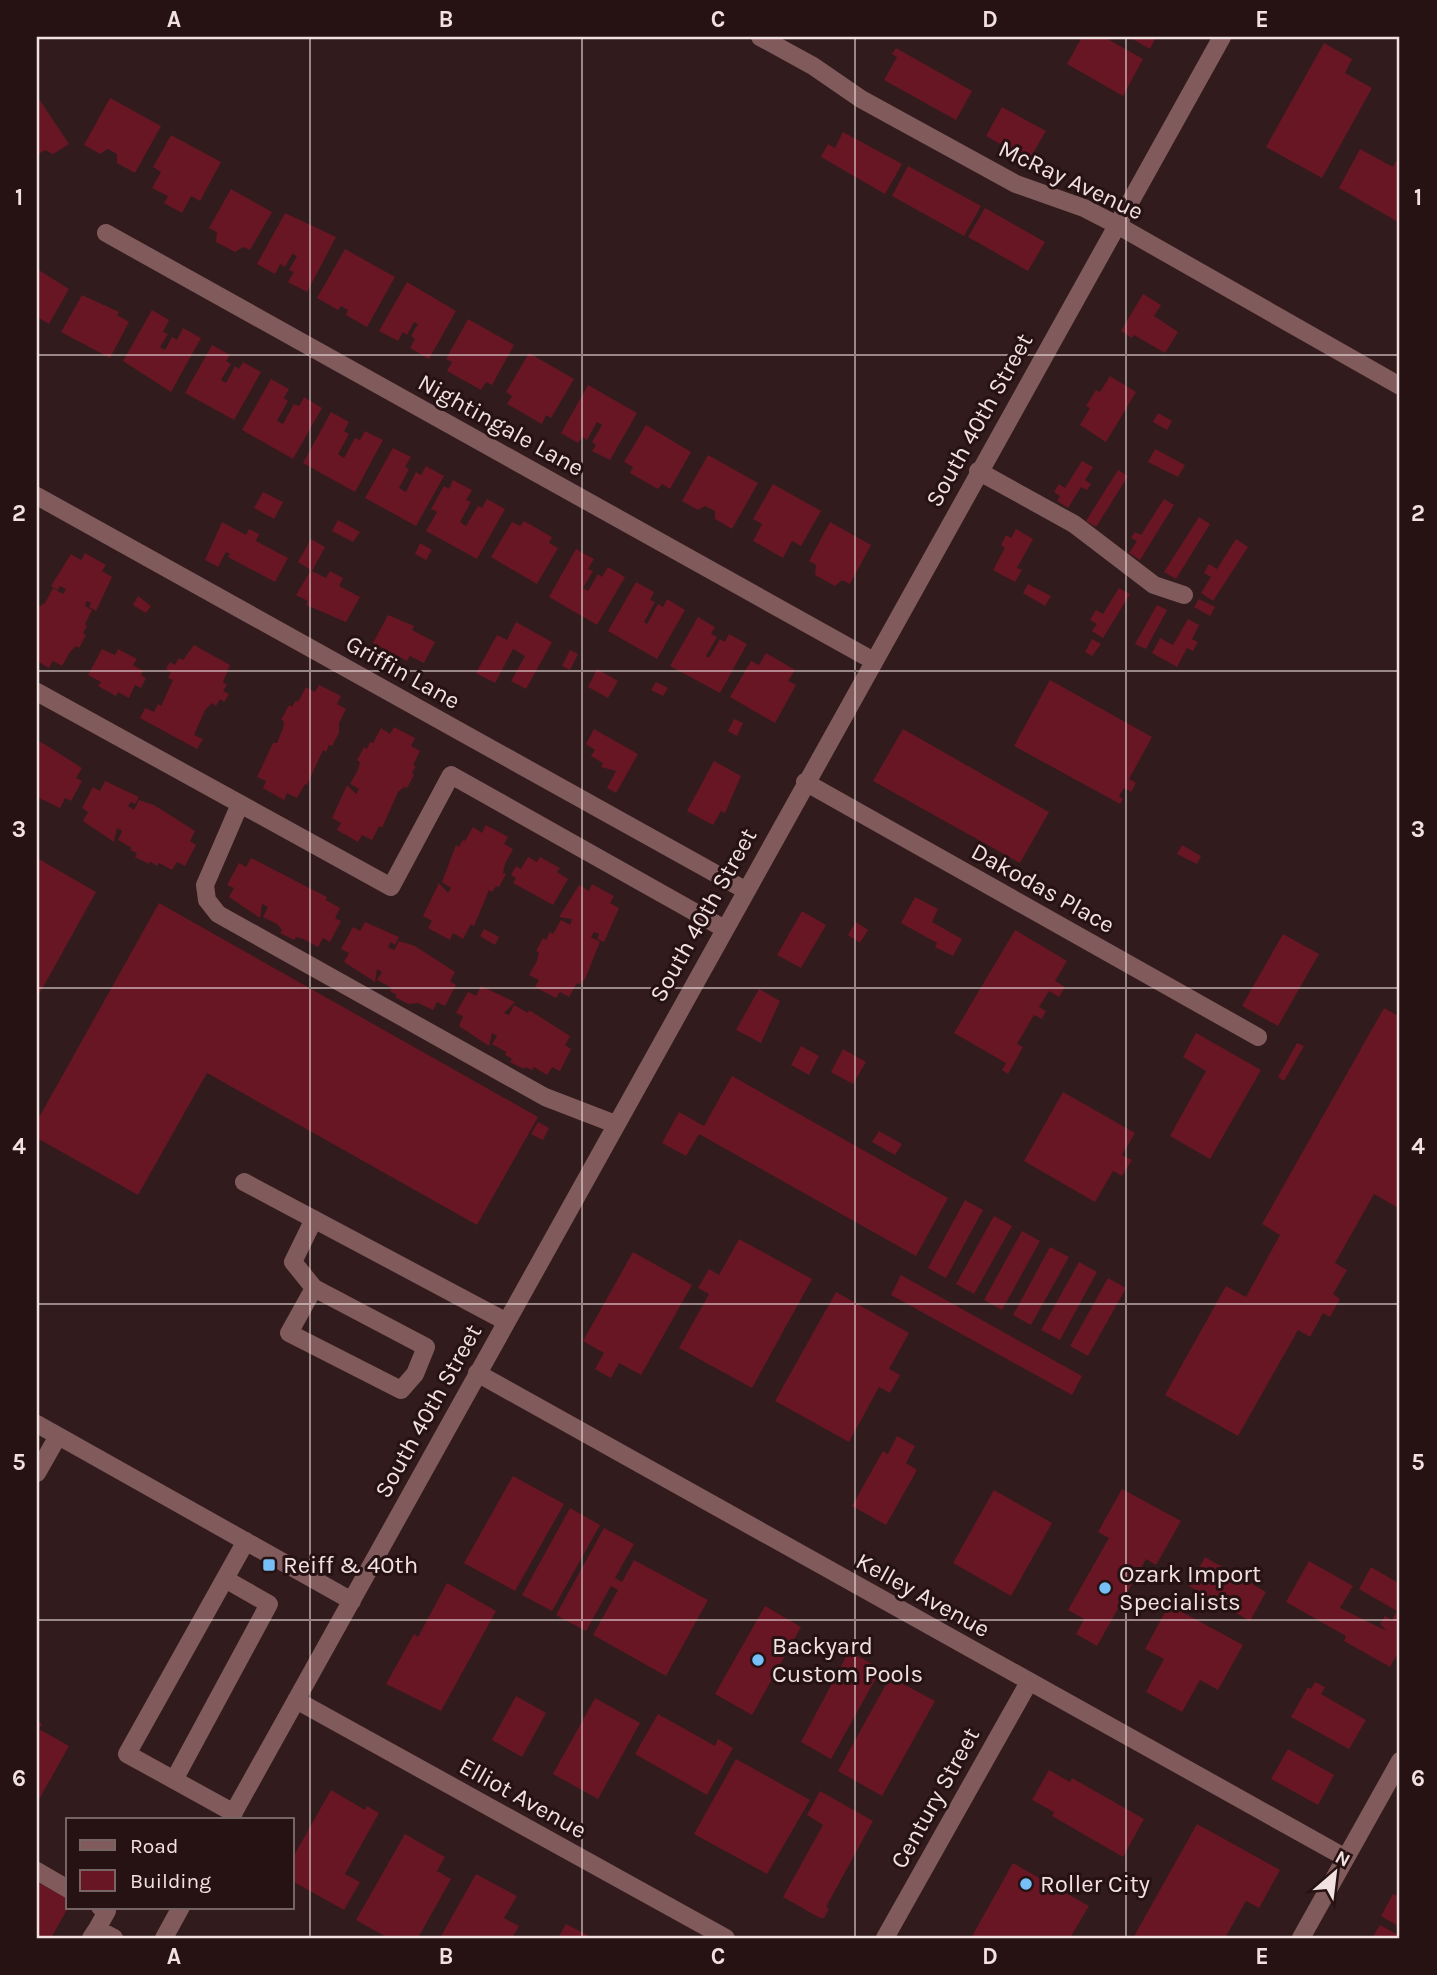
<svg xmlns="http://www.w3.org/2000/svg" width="1437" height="1975" font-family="Karla,sans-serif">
  <rect width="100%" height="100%" fill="#311b1c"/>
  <path fill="#681624" d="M1082 37H1104L1143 59 1123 96 1067 64Z
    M1129 37H1156L1150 49Z
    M1324 43 1352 59 1345 73 1372 88 1322 178 1266 147Z
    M896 48 972 91 956 120 884 80 897 57 892 54Z
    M110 98 161 126 135 173 117 163V154L108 149 100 154 84 145Z
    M39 99 69 144 53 154 45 150 37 155Z
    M1002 107 1046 131 1029 160 986 136Z
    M843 132 902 164 885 194 821 157 828 144 835 148Z
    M171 135 221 162 200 201 191 196 182 213 164 203 168 196 152 188 161 172 153 167Z
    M1360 149 1393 167 1400 155V223L1339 188Z
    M908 166 981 206 964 236 892 196Z
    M231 189 272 212 250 250 243 247 235 252 216 242 217 232 209 228Z
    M985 208 1045 242 1028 271 968 237Z
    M285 213 336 237 307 292 288 282 294 272 289 270 297 256 292 254 285 267 280 264 275 274 257 264Z
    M345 249 395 277 367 327 346 315 348 310 341 306 338 310 317 298Z
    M37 269 69 289 49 324 37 317Z
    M407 282 456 311 429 359 410 348 415 339 411 336 418 324 414 322 407 335 403 332 398 341 379 331Z
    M1143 294 1161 305 1154 316 1178 332 1165 353 1134 335 1132 338 1121 331Z
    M82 295 119 312 117 315 129 322 110 358 61 332Z
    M152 310 169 320 163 332 168 334 160 347 165 350 172 337 177 340 183 328 201 338 171 392 123 361Z
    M468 319 514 345 492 385 486 382 481 390 447 371 452 362 446 359Z
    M212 345 230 355 226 361 231 364 221 380 226 383 235 366 239 369 243 362 261 372 234 420 185 393Z
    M529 353 574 379 551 418 546 415 542 424 507 404 512 396 506 392Z
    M1110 376 1136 392 1106 442 1080 425 1090 408 1086 406 1096 390 1100 392Z
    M271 379 289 389 284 398 288 401 277 421 283 424 294 404 299 406 304 397 322 408 293 459 242 430Z
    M588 385 637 413 610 460 592 451 596 445 592 442 602 425 597 422 587 440 582 437 578 443 561 433Z
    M331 412 349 422 344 431 349 434 338 454 344 458 355 438 360 440 365 431 383 440 355 492 303 463Z
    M1158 413 1172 421 1167 430 1153 422Z
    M646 425 691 452 670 489 662 484 658 489 630 473 633 467 624 462Z
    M393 448 411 457 405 467 409 469 399 488 406 492 416 472 421 475 426 466 444 476 416 526 365 498Z
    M1155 449 1185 465 1178 477 1148 462Z
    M708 455 758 483 732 529 715 519V511L705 506 698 510 682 501Z
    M1082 461 1093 467 1085 480 1091 484 1087 490 1081 487 1068 508 1057 501 1060 496 1054 492 1059 484 1065 488Z
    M1118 470 1128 476 1096 527 1086 521Z
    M453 480 472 490 466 500 471 502 460 522 466 526 478 506 482 508 487 499 505 509 477 559 426 531 437 512 431 509 444 486 449 489Z
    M773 484 821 511 801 546 792 541 783 558 753 541 762 524 753 519Z
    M263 492 283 502 274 519 254 508Z
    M1164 499 1174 505 1140 560 1129 553 1137 541 1131 538 1135 532 1141 535Z
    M1199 517 1210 524 1176 579 1164 572Z
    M338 520 360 532 353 542 332 531Z
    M524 521 552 537 549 543 558 548 537 584 491 557 512 522 520 526Z
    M222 522 246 535 249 529 259 534 256 541 288 558 275 582 228 557 230 554 226 552 218 567 205 560Z
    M830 522 871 545 850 584 842 580 835 586 815 575 816 565 809 561Z
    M1016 529 1033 539 1017 568 1022 570 1015 582 993 570 1005 548 1001 545 1006 535 1011 538Z
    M311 539 325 547 312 571 326 578 330 571 343 578 339 586 360 597 346 622 306 605 308 601 296 595 311 570 298 562Z
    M1236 539 1248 547 1213 601 1201 593 1211 577 1204 573 1209 564 1217 569Z
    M420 543 432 550 426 560 415 554Z
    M576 549 594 559 588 569 593 571 583 588 588 591 598 574 602 577 608 567 625 577 597 625 549 597Z
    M85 553 106 565 102 571 112 577 96 611 89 607 91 603 87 601 85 606 92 610 85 624 87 626 83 633 86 635 79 648 76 646 70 652 62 666 53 661 49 668 37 661V608L45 603 53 588 63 594 66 589 60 586 58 590 51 586 71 554 81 560Z
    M636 582 654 592 650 600 655 602 644 622 647 624 658 604 663 607 667 599 685 610 657 659 608 631Z
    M1028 584 1051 596 1045 606 1023 593Z
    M1119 588 1130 594 1103 638 1092 631 1097 624 1090 620 1096 610 1103 614Z
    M138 596 151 606 146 613 133 605Z
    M1199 599 1215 607 1210 616 1194 607Z
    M1157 605 1167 610 1146 649 1135 644Z
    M388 615 414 626 412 630 435 642 424 663 410 656 407 661 373 643Z
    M698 617 715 627 711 634 717 637 706 656 709 658 720 639 725 642 729 634 747 644 720 693 670 666Z
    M1188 619 1199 625 1192 639 1198 642 1193 651 1187 648 1177 667 1152 653 1160 638 1173 645Z
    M516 622 552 642 526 689 511 681 525 656 513 649 495 683 476 673 497 635 507 640Z
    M1092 639 1101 644 1092 656 1085 652Z
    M194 645 230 665 223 682 227 685 223 691 229 694 224 702 220 699 216 706 212 703 205 710 194 735 203 739 197 749 140 718 145 708 154 712 158 704 161 706 173 680 168 678 171 672 166 669 170 662 175 665 179 658 183 660Z
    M102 649 115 655 118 649 137 659 133 665 143 671 141 675 146 678 141 688 135 685 129 698 118 692 116 696 98 686 101 682 88 675Z
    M570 650 578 654 570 670 562 666Z
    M766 653 795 670 788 681 796 685 775 723 730 697 751 661 759 665Z
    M597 669 618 681 608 698 588 687Z
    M1050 680 1152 737 1129 779 1136 783 1131 792 1124 788 1119 796 1123 799 1120 804 1014 746Z
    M656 682 668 688 663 696 651 690Z
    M319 685 341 696 337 704 346 709 339 723V733L332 746 329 745 326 752 323 750 307 785 305 784 297 798 287 793 284 800 263 788 266 781 257 777 273 743H277L283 728 284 721 281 720 289 705 292 707 296 700 298 702 306 687 315 692Z
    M734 719 743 723 737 736 728 731Z
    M394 727 415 738 411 746 420 751 413 765 416 766 412 773 414 775 407 788 404 787 398 792 382 828 379 826 372 840 362 835 358 842 337 830 341 823 332 818 347 785 356 794 359 789 350 784 358 770 360 762 357 760 364 747 367 749 370 742 373 743 381 728 390 734Z
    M594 729 638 754 616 793 607 788 616 771 601 767 603 763 591 756 595 750 586 744Z
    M903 729 1049 812 1020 863 873 781Z
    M41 742 82 768 76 778 82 781 71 801 65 798 60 808 37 797V743Z
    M714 761 741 776 725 813 721 811 713 825 687 811Z
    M105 781 139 797 135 804 131 802 128 806 134 810 139 800 154 805 195 831 190 841 196 845 185 866 177 862 172 870 159 863 157 866 150 861 149 864 135 857 137 853 130 850 132 848 118 840 122 831 117 828 114 842 83 821 88 812 82 808 93 787 100 791Z
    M486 825 508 837 504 844 513 849 505 864 503 873 506 874 499 887 496 886 492 892 489 890 474 926 471 924 463 939 453 933 450 940 428 928 432 921 423 916 439 883 448 893 451 888 442 882 456 845 459 847 463 840 465 841 473 827 482 833Z
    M1182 845 1201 856 1197 864 1177 854Z
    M528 857 537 862 540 857 560 868 557 872 568 879 553 905 513 883 516 878 511 875 516 866 521 869Z
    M37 858 96 892 37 998Z
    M251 858 327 897 326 900 340 908 335 918 341 921 330 942 323 938 318 947 303 939 296 937 294 940 280 933 282 930 277 924 263 917 268 907 262 904 260 918 229 897 234 888 227 885 239 863 246 867Z
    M592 884 614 896 610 903 619 908 604 942 597 939 599 934 594 932 591 937 600 942 585 979 579 985 577 983 569 997 560 992 556 998 535 987 539 980 529 975 537 961 539 952 536 951 543 938 546 940 550 932 553 934 561 920 570 925 572 919 559 917 579 885 589 891Z
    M915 897 938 909 932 922 962 939 953 956 935 947 937 943 901 923Z
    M159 903 538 1117 477 1225 207 1073 138 1195 37 1138V1121Z
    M802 911 826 925 801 968 777 955Z
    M365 922 399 937 395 945 391 942 388 947 394 950 399 941 415 946 455 972 450 981 456 985 445 1006 437 1002 433 1010 418 1003 408 1004 395 997 397 995 390 991 392 988 377 980 382 972 377 969 375 982 344 962 349 953 341 949 353 927 360 931Z
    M856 922 868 930 860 943 848 935Z
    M484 929 499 937 495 945 480 936Z
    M1015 930 1067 961 1055 981 1065 987 1059 997 1049 991 1039 1007 1046 1011 1042 1019 1034 1015 1017 1044 1023 1047 1008 1074 1002 1070 1006 1063 954 1033Z
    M1283 934 1319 954 1278 1026 1242 1006Z
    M481 986 515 1002 504 1013 509 1015 514 1005 528 1013 529 1010 570 1036 565 1045 571 1049 560 1071 552 1067 547 1075 534 1067 532 1070 526 1067 524 1069 510 1062 512 1059 505 1055 506 1052 492 1044 497 1036 492 1033 489 1046 459 1026 463 1016 456 1013 468 992 476 996Z
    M759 989 780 1001 761 1043 736 1030Z
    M1384 1008 1400 1017V1209L1374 1194 1335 1263 1347 1270 1333 1294 1340 1299 1330 1317 1323 1313 1310 1337 1298 1330 1238 1436 1165 1395 1226 1286 1246 1297 1280 1235 1262 1224Z
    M1196 1033 1261 1070 1210 1159 1170 1136 1206 1071 1183 1057Z
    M1297 1043 1304 1046 1284 1081 1278 1077Z
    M801 1046 819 1056 809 1075 791 1065Z
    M843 1049 866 1062 853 1084 831 1072Z
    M732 1076 948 1198 916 1256 699 1134 686 1156 662 1143 679 1112 704 1126Z
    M1063 1092 1135 1133 1122 1155 1132 1160 1122 1176 1113 1171 1095 1202 1024 1161Z
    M538 1122 549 1128 543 1140 531 1134Z
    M879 1131 902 1144 895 1155 872 1142Z
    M965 1200 983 1210 946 1278 928 1268Z
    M994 1216 1012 1226 974 1294 956 1284Z
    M1022 1231 1040 1241 1002 1310 984 1300Z
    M739 1239 812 1279 752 1388 679 1348 709 1294 698 1288 709 1269 719 1275Z
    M1050 1247 1069 1257 1031 1325 1013 1315Z
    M633 1252 692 1285 641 1375 619 1363 611 1378 595 1369 604 1353 583 1341Z
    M1079 1262 1097 1272 1060 1340 1041 1330Z
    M901 1275 1082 1376 1072 1395 891 1295Z
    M1108 1278 1126 1288 1088 1356 1070 1346Z
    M836 1292 909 1333 889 1369 900 1375 890 1393 879 1387 849 1442 775 1401Z
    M897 1436 915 1446 906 1463 917 1470 886 1525 852 1506 883 1451 888 1454Z
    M513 1476 564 1504 515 1591 464 1563Z
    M1122 1489 1181 1521 1156 1565 1146 1559 1097 1646 1076 1634 1084 1619 1068 1610 1109 1538 1098 1532Z
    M994 1490 1052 1523 1011 1596 953 1563Z
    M570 1508 600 1525 552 1611 522 1595Z
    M604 1528 634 1544 615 1578 622 1582 634 1560 708 1600 666 1676 593 1635 618 1590 611 1586 586 1631 556 1615Z
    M1205 1557 1266 1592 1250 1621 1189 1586Z
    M1309 1561 1353 1586 1340 1608 1387 1631 1380 1624 1385 1616 1392 1620 1397 1611 1359 1589 1371 1567 1400 1584V1659L1396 1656 1390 1667 1344 1641 1346 1636 1286 1602Z
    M447 1583 496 1611 441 1711 386 1684 414 1634 418 1637Z
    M1169 1605 1243 1645 1218 1690 1200 1680 1182 1712 1146 1692 1164 1659 1145 1649Z
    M765 1606 801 1627 752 1715 715 1694Z
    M849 1651 881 1669 831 1759 801 1742Z
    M890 1677 935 1701 882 1796 838 1771Z
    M1315 1682 1325 1687 1321 1694 1366 1720 1349 1749 1291 1717 1308 1687 1311 1689Z
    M516 1696 546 1713 522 1757 492 1740Z
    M595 1698 640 1723 598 1799 553 1774Z
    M658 1714 715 1746 718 1739 733 1748 707 1795 635 1754Z
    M37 1721 42 1724 39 1729 69 1746 37 1803Z
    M1288 1749 1334 1775 1318 1805 1271 1779Z
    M736 1759 810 1800 767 1874 694 1834Z
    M1049 1770 1070 1782 1072 1778 1144 1819 1123 1857 1052 1816 1054 1812 1032 1800Z
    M331 1790 365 1810 367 1806 379 1813 345 1874 360 1882 344 1910 292 1881V1859Z
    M820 1791 873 1821 826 1907 829 1909 824 1918H820L783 1897 823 1825 807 1815Z
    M1197 1824 1280 1870 1259 1908 1246 1901 1225 1938H1133Z
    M405 1834 445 1857 437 1871 451 1879 418 1938H388L356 1920Z
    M1013 1863 1089 1906 1070 1938H971Z
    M476 1874 517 1896 504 1918 519 1926 512 1938H440Z
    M37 1882 68 1899V1908L51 1938H37Z
    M1393 1894 1400 1897V1927L1381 1916Z
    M566 1924 593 1938H558Z
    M1380 1925 1400 1936V1938H1372Z"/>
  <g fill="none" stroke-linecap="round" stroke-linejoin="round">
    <path stroke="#815a5b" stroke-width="18" d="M760 37 813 66 861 99 1016 184 1084 208 1117 225 1400 386
      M106 233 872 660
      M978 471 1074 524 1154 585 1184 595
      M37 496 745 890
      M37 692 391 887 451 775 723 928
      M805 782 1258 1037
      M240 804 205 885 207 900 218 914 545 1097 615 1124
      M244 1182 505 1321
      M314 1288 426 1347 415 1374 401 1390 289 1333 314 1288 293 1262 314 1219
      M477 1373 1346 1858
      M37 1424 352 1601
      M37 1473 58 1436
      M296 1700 726 1938
      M174 1780 269 1604 225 1579
      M234 1813 127 1754 246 1541
      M230 1819 1222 37
      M37 1871 68 1889
      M97 1929 107 1911 100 1907
      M91 1938 97 1929 114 1938
      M164 1938 181 1907
      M885 1938 1029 1682
      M1301 1938 1400 1761"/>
  </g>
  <path fill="none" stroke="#f1e1e1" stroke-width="2" stroke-opacity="0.55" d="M310 37V1938M582 37V1938M855 37V1938M1126 37V1938M37 355H1400M37 671H1400M37 988H1400M37 1304H1400M37 1620H1400"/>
  <g fill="#76c0f7" stroke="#261213" stroke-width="2.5">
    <rect x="262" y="1558" width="14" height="14" rx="3.5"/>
    <circle cx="1105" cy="1588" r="7"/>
    <circle cx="758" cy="1660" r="7"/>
    <circle cx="1026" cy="1884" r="7"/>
  </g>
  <g text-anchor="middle" stroke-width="6" stroke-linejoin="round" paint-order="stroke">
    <g font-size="24" fill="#f1e1e1" stroke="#261213">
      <text transform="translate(1071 180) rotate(25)" y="8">McRay Avenue</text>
      <text transform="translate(979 420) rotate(-61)" y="8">South 40th Street</text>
      <text transform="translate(501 425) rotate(29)" y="8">Nightingale Lane</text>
      <text transform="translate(403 672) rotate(29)" y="8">Griffin Lane</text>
      <text transform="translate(1043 888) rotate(29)" y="8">Dakodas Place</text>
      <text transform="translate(703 915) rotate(-61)" y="8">South 40th Street</text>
      <text transform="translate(428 1411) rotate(-61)" y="8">South 40th Street</text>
      <text transform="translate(923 1595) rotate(29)" y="8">Kelley Avenue</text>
      <text transform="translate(523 1798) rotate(29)" y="8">Elliot Avenue</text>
      <text transform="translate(935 1798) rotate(-61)" y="8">Century Street</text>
    </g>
    <g font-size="24" fill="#f1e1e1" stroke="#261213" text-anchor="start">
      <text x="283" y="1573">Reiff &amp; 40th</text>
      <text x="1119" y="1582">Ozark Import<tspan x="1119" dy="28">Specialists</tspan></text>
      <text x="772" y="1654">Backyard<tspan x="772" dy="28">Custom Pools</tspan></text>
      <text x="1040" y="1892">Roller City</text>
    </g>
  </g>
  <rect width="1437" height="1975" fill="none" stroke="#261213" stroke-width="77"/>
  <rect x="66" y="1818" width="228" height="91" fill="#261213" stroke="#776565" stroke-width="2"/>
  <rect x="80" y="1840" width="35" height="10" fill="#815a5b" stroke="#776565" stroke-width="2"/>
  <text x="130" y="1853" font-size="21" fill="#f1e1e1">Road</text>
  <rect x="80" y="1870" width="35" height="21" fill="#681624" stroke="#776565" stroke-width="2"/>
  <text x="130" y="1888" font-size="21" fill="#f1e1e1">Building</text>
  <g transform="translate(1335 1873) rotate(28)" stroke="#261213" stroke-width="5" paint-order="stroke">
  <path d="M0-5L12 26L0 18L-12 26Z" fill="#f1e1e1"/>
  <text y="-10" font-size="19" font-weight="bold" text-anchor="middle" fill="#f1e1e1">N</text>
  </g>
  <rect x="38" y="38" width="1360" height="1899" fill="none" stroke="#f1e1e1" stroke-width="2.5"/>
  <g font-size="23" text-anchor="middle" font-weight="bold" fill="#f1e1e1">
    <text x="174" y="27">A</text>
    <text x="446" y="27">B</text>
    <text x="718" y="27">C</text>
    <text x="990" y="27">D</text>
    <text x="1262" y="27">E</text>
    <text x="19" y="205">1</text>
    <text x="1418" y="205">1</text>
    <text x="19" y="521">2</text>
    <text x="1418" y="521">2</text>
    <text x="19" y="837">3</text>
    <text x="1418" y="837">3</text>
    <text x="19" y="1154">4</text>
    <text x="1418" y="1154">4</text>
    <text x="19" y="1470">5</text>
    <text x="1418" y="1470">5</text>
    <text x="19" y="1786">6</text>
    <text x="1418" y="1786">6</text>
    <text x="174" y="1964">A</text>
    <text x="446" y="1964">B</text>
    <text x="718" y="1964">C</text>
    <text x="990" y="1964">D</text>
    <text x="1262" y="1964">E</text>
  </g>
</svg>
